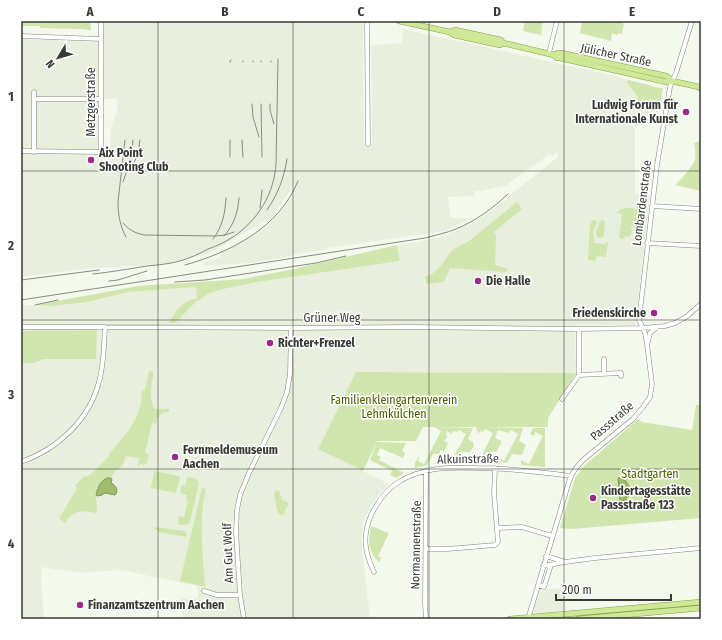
<svg xmlns="http://www.w3.org/2000/svg" width="722" height="640" font-family="'Fira Sans Condensed',sans-serif">
  <rect width="100%" height="100%" fill="#f4f9ee"/>
  <path fill="#e8f0dd" d="M103 21H363L364 144H372L371 45 402 43 403 29 616 76 628 80V83L638 97 642 105 659 108V120L635 127V193L650 196 635 325H575L576 373 356 372 318 449 389 484 380 493 369 510 364 520 361 537 370 619H183L181 599 198 597 197 586 121 570 80 573 42 567 41 580 44 619H21V363H34L97 331H21V305L51 306 88 302 128 292 197 287V299L175 323 196 302 208 294 219 290 257 282 400 261 397 245 419 242 443 236 451 233 471 224 484 216 499 205 513 193 559 156 557 152 552 156 550 154 505 186 481 191H475L474 196 448 197 451 218H472L445 231 328 248 324 250 301 253 287 257 251 263 204 266 202 262 220 258 221 252 242 243 266 227 282 210 295 192 294 185 272 217 208 254 166 264 83 269 21 277V39L94 42 98 44V160L110 161 111 127 117 111V99H104Z
    M540 588 546 589 564 588 566 610 559 611 558 612 538 613H536L534 610V608Z"/>
  <path fill="#d0e6ae" d="M21 21H90L91 30 79 29H78L40 28V26H21Z
    M525 21H544L542 24 541 35 523 31Z
    M582 21H621V22L624 24 622 34 619 33 618 35 612 33 611 41 580 33Z
    M628 80 653 86V87L663 88 659 108 642 105 637 99 638 97 627 83Z
    M700 141H701V191L675 185C680 181 694 165 695 159 696 155 695 146 694 143Z
    M517 202 522 209 494 232 496 235 495 265 508 269 507 271 505 272 450 268 444 282 427 284 425 277C441 271 442 262 452 251 457 246 463 245 469 241Z
    M627 208H632L646 212 643 241H640V238L635 237 634 233H637L639 229 637 226 635 225 631 227 632 232 629 237 625 236 624 239 619 238 622 214 618 213 617 212 622 209Z
    M595 220 597 222 593 232 594 243 605 244 606 242H608L606 257 597 256 595 261 588 260 590 225 592 221Z
    M603 220 605 222 604 235 603 237 600 238 597 237 596 233 600 221Z
    M397 245 400 261 257 282 219 290 208 294 196 302 175 323H169C173 314 181 304 190 300 192 299 195 299 197 299L196 287 128 292 88 302 51 306 36 305 138 286 243 279 289 270Z
    M97 330 96 359H43L34 363H21V331Z
    M149 371 154 372C151 384 148 400 155 409H169V412C161 412 158 415 156 424L152 423 145 453 149 454 147 463 143 465 140 464 139 466H138L139 458 125 456 126 457 121 467 115 471 106 486 96 496 97 513C82 511 74 509 65 523L59 518 77 489 75 486 84 476 86 477 91 474 107 458 110 453 121 440 130 428 135 420 139 411 141 403 142 391 145 390Z
    M356 372 576 373 548 418V427H485L523 428 519 441 526 445 522 455 512 454 507 463 496 462V457L504 461 518 434 511 430 509 433 498 430 495 438 502 441 496 452H486L483 458 481 457 493 433 485 429 483 432 480 431 478 434 476 427H423L416 441H377V442L406 443 402 451 405 453 403 458 380 448 377 455 381 457 379 460 404 473 396 478 390 475 392 471 370 460 377 442 363 471 318 449Z
    M696 405H701V518L572 529 560 528 575 478 584 466 638 419 642 422 692 430Z
    M434 427 473 428 468 439 473 442 474 446 470 452H460L455 462H443V459L446 453H447L446 457 452 460 466 434 459 430 457 432 453 431 452 434 447 431 446 434 447 437 444 441 448 443 444 452 441 450 439 454H433L427 465 415 468V463L418 457H419L418 461 424 464 441 431Z
    M533 428H545V467L521 465V460L529 464 543 436 535 432 534 436 530 434Z
    M154 471 179 476 180 477 176 493 151 488Z
    M187 477 197 479 199 483 190 522C187 527 182 525 178 524L179 516 184 517 188 500 186 499 187 495 180 493 182 485 185 486Z
    M202 488 206 489C198 521 203 554 205 587L180 581Z
    M276 490 281 492 279 495 282 496 281 499 289 503 283 515H280L278 513 274 494Z
    M371 526 389 533 378 556 381 558 379 563C367 548 368 544 371 526Z
    M155 527 185 531 187 534 186 537 158 532V530L154 529Z
    M686 606 666 609 558 619H548L580 615Z"/>
  <path fill="#9ebc69" stroke="#7f9559" d="M107 478H111L112 480 111 483C116 485 119 491 115 495L105 493 102 495 97 496 96 494C97 492 97 490 98 489 99 484 103 480 107 478Z
    M618 478H624V481H626C631 490 631 488 628 497H626V500L620 501Z"/>
  <g fill="none" stroke-linecap="round" stroke-linejoin="round">
    <defs>
      <path id="minor" d="M21 36 101 39
        M549 53 557 21
        M34 99H100
        M368 144 367 25 368 21
        M21 151 101 152V21
        M34 152V92
        M652 206 701 209
        M647 243 701 246
        M21 327H105L291 328 410 327 579 329 642 328 665 326 675 323 686 317 701 304
        M579 329V375L621 373V376
        M648 342 650 333 656 328
        M604 359V374
        M562 399 579 375
        M21 462C58 449 89 420 99 382 104 364 104 345 105 327
        M426 471 425 604 426 619
        M497 528 522 527 552 536
        M426 549H447L495 545 498 542 494 493 495 468
        M546 556 565 562
        M543 566 565 562 595 558 701 548
        M374 572C364 551 362 535 372 513 378 502 386 490 397 483 421 467 450 467 477 468 509 468 540 472 571 476
        M538 585 544 587 551 565
        M204 591 217 595H240
        M244 619 240 595 236 532 237 510 240 495 249 473 281 408 287 392 290 374 291 328
        M528 619 568 485 571 476 576 468 583 460 633 419 643 407 650 397 652 384 647 344 645 333 639 320 657 165 670 87 672 81 676 73 692 21"/>
      <path id="major" d="M399 21 450 32 454 35 500 45 503 43
        M450 32 455 30 501 40 503 43 554 55 557 58H560L667 82 672 81 699 87 701 89
        M554 55 558 53H561L666 76 668 77 672 81
        M510 619 701 602
        M578 619 701 608"/>
    </defs>
    <use href="#minor" stroke="#81867c" stroke-width="5"/>
    <use href="#major" stroke="#84a148" stroke-width="6"/>
    <use href="#minor" stroke="#fff" stroke-width="4"/>
    <use href="#major" stroke="#cee898" stroke-width="5"/>
    <path stroke="#888c84" stroke-width="1" d="M271 61V62
      M230 62 231 60
      M243 62V61
      M253 62V61
      M261 62V61
      M252 104 253 117 259 137
      M261 104 262 157
      M270 104V110L274 124
      M125 140 118 202C118 215 120 226 126 237
      M242 140 243 157
      M230 157V140
      M133 165 138 154 140 140
      M123 182 131 159 133 140
      M260 208 262 190
      M267 210C278 194 284 178 287 159
      M123 223C129 230 135 233 144 235L215 236 225 235 234 232
      M224 236C234 225 238 212 239 198
      M213 239C223 226 225 213 226 198
      M185 265C231 252 279 228 298 181
      M93 274C111 272 129 269 147 266 158 265 169 264 180 261 190 258 199 254 208 249 217 246 225 242 233 237 258 220 274 194 276 164L278 59
      M21 280 99 270
      M109 281 118 280 147 271
      M175 282 205 280 316 263 346 256
      M21 300 425 238C436 235 446 233 456 229 476 221 493 208 508 194
      M35 305 58 300"/>
  </g>
  <path fill="none" stroke="#373934" stroke-width="1" stroke-opacity="0.55" d="M158 21V619M293 21V619M429 21V619M564 21V619M21 171H701M21 320H701M21 469H701"/>
  <g fill="#9b2a89" stroke="#fff" stroke-width="1.5">
    <circle cx="686" cy="112" r="4"/>
    <circle cx="91" cy="160" r="4"/>
    <circle cx="478" cy="281" r="4"/>
    <circle cx="654" cy="313" r="4"/>
    <circle cx="270" cy="343" r="4"/>
    <circle cx="175" cy="457" r="4"/>
    <circle cx="593" cy="498" r="4"/>
    <circle cx="80" cy="605" r="4"/>
  </g>
  <g text-anchor="middle" stroke-width="3" stroke-linejoin="round" paint-order="stroke">
    <g font-size="12" fill="#373934" stroke="#fff">
      <text transform="translate(616 55) rotate(12)" y="4">Jülicher Straße</text>
      <text transform="translate(91 102) rotate(-90)" y="4">Metzgerstraße</text>
      <text transform="translate(642 203) rotate(-83)" y="4">Lombardenstraße</text>
      <text x="332" y="322">Grüner Weg</text>
      <text transform="translate(612 421) rotate(-41)" y="4">Passstraße</text>
      <text transform="translate(468 459) rotate(-1)" y="4">Alkuinstraße</text>
      <text transform="translate(416 545) rotate(-89)" y="4">Normannenstraße</text>
      <text transform="translate(228 553) rotate(-92)" y="4">Am Gut Wolf</text>
    </g>
    <g font-size="12" font-weight="bold" fill="#373934" stroke="#fff" text-anchor="start">
      <text x="678" y="109" text-anchor="end">Ludwig Forum für<tspan x="678" dy="14">Internationale Kunst</tspan></text>
      <text x="99" y="157">Aix Point<tspan x="99" dy="14">Shooting Club</tspan></text>
      <text x="486" y="285">Die Halle</text>
      <text x="646" y="317" text-anchor="end">Friedenskirche</text>
      <text x="278" y="347">Richter+Frenzel</text>
      <text x="183" y="454">Fernmeldemuseum<tspan x="183" dy="14">Aachen</tspan></text>
      <text x="601" y="495">Kindertagesstätte<tspan x="601" dy="14">Passstraße 123</tspan></text>
      <text x="88" y="609">Finanzamtszentrum Aachen</text>
    </g>
    <g font-size="12" fill="#486100" stroke="#fff">
      <text x="394" y="404">Familienkleingartenverein<tspan x="394" dy="14">Lehmkülchen</tspan></text>
      <text x="650" y="478">Stadtgarten</text>
    </g>
  </g>
  <rect width="722" height="640" fill="none" stroke="#ffffff" stroke-width="44"/>
  <g transform="translate(58 58) rotate(232)" stroke="#ffffff" stroke-width="3" paint-order="stroke">
  <path d="M0-3L7 15L0 10L-7 15Z" fill="#373934"/>
  <text y="-6" font-size="11" font-weight="bold" text-anchor="middle" fill="#373934">N</text>
  </g>
  <path d="M556 594v6h115v-6" fill="none" stroke="#373934" stroke-width="2"/>
  <text x="562" y="594" font-size="12" fill="#373934" stroke="#ffffff" stroke-width="3" paint-order="stroke">200 m</text>
  <rect x="22" y="22" width="678" height="596" fill="none" stroke="#373934" stroke-width="1.5"/>
  <g font-size="13" text-anchor="middle" font-weight="bold" fill="#373934">
    <text x="90" y="16">A</text>
    <text x="225" y="16">B</text>
    <text x="361" y="16">C</text>
    <text x="497" y="16">D</text>
    <text x="632" y="16">E</text>
    <text x="11" y="101">1</text>
    <text x="11" y="250">2</text>
    <text x="11" y="399">3</text>
    <text x="11" y="548">4</text>
  </g>
</svg>
